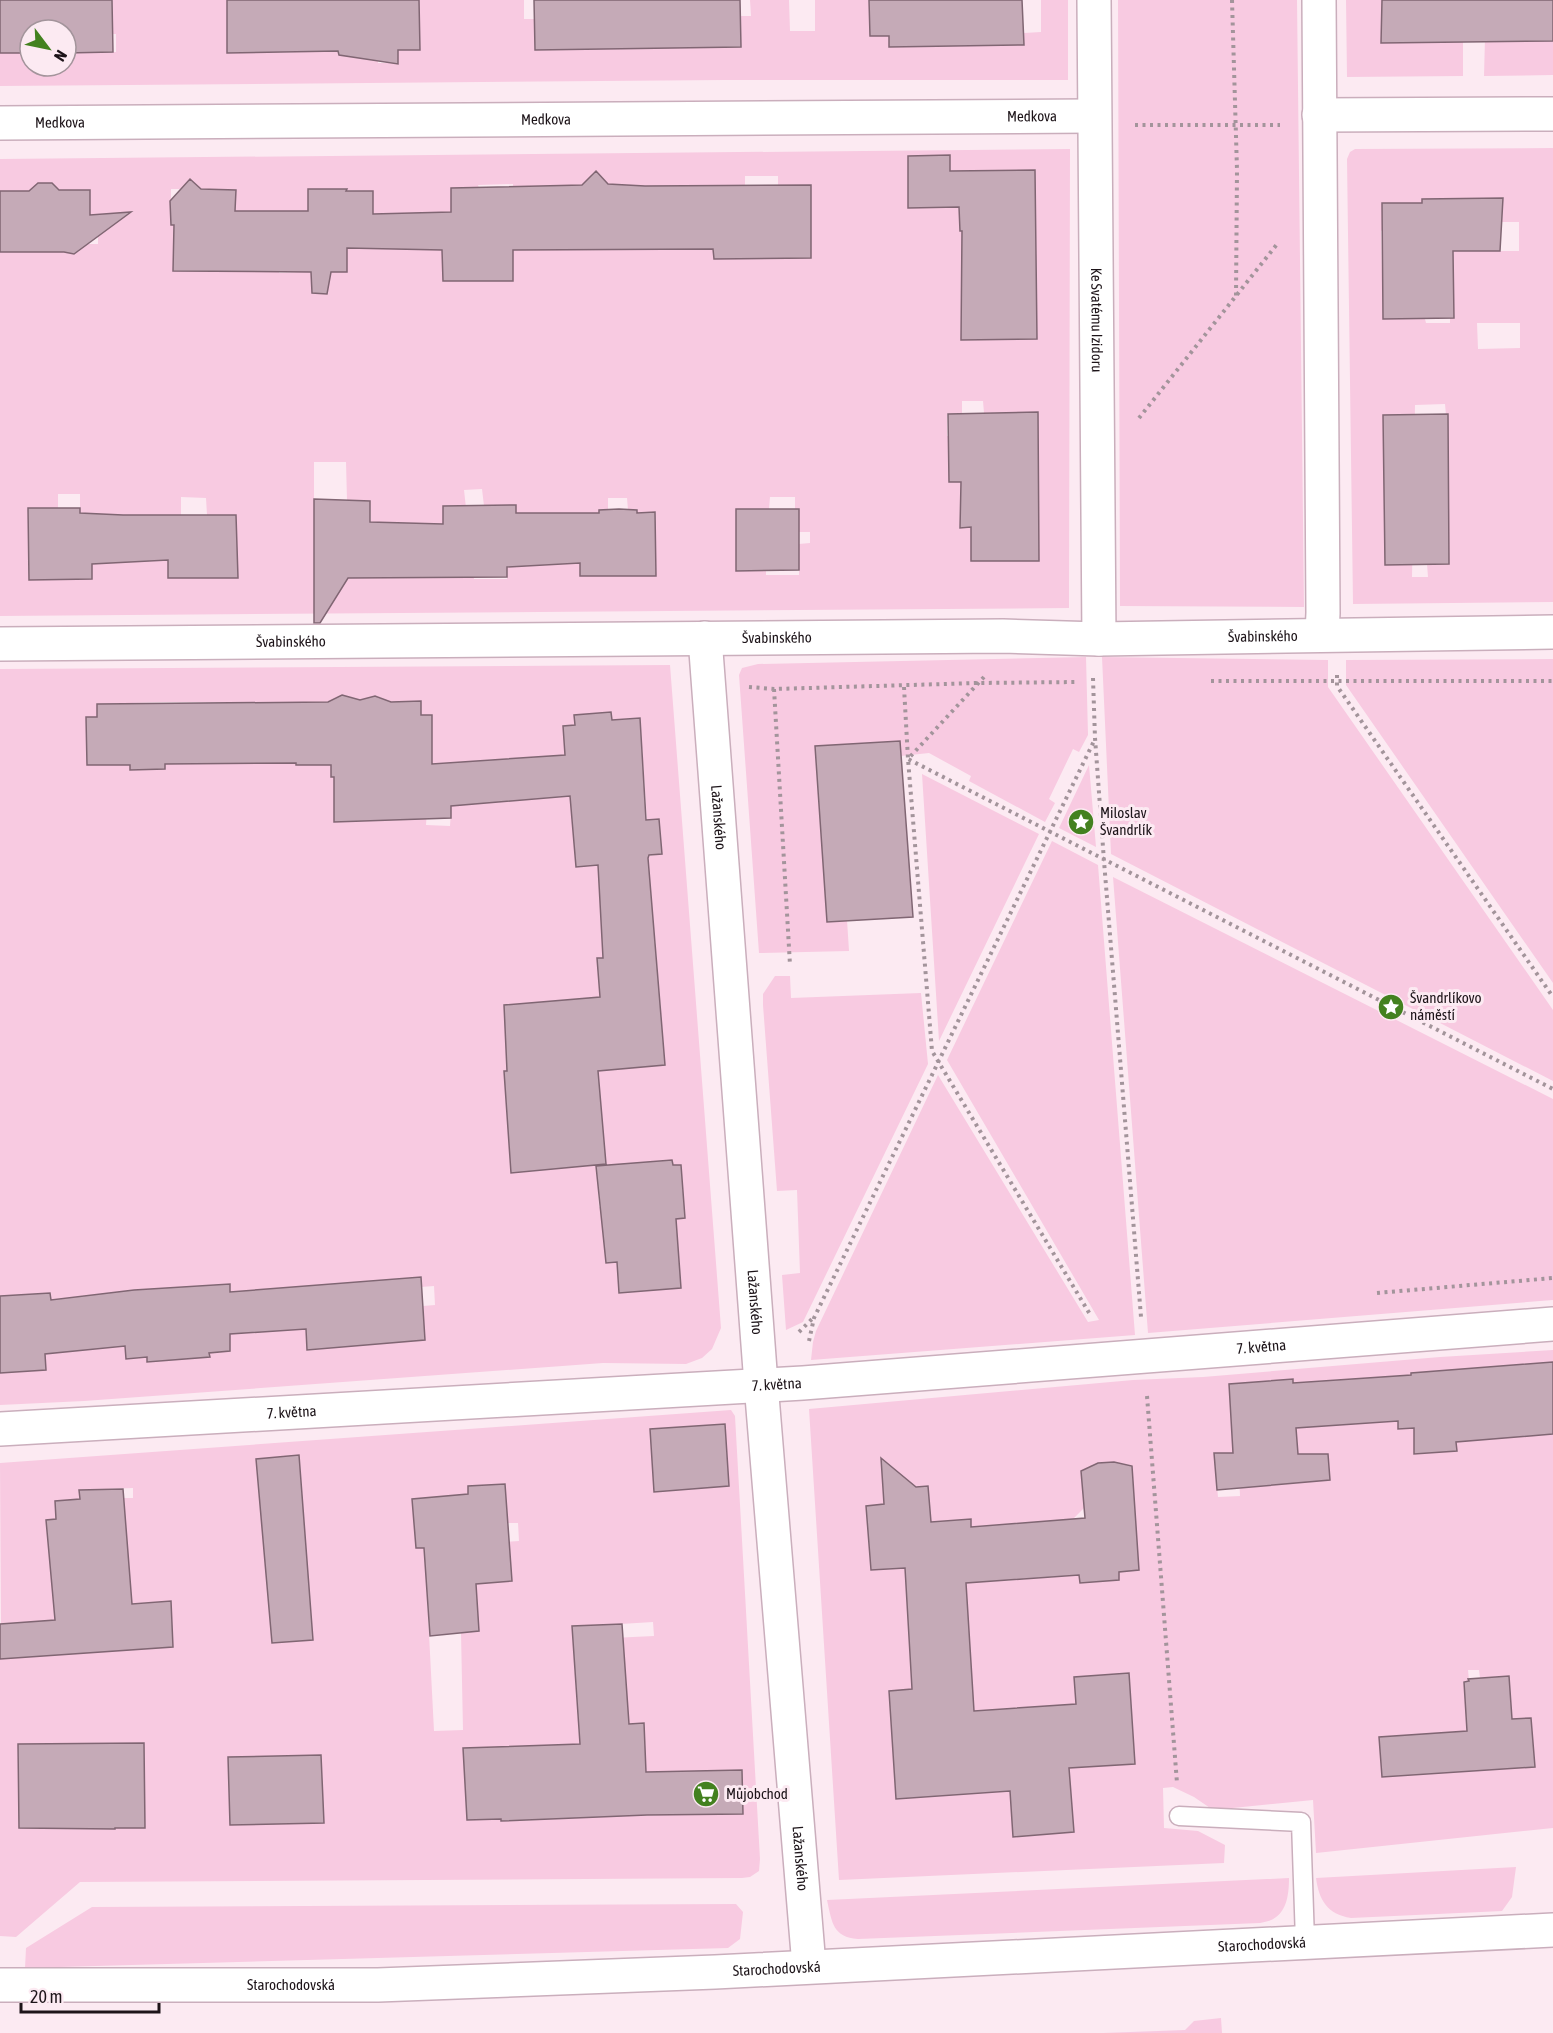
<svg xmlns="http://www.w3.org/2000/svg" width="1553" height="2033" font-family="'Asap Condensed',sans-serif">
  <rect width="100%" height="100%" fill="#fceaf2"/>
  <path fill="#f8cae1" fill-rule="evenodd" d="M112 0H227L228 53 378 51V63H398V50H420L419 0H524V19H534L535 50 741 47V16H751L750 0H789L790 31H815V0H869L870 36H889L890 47 1024 45V33L1041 32V0H1068V80H724L0 86V53H30V66H66V53L116 52V34H113Z
    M1118 0H1297L1304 607 1120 606Z
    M1346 0H1382V43L1454 42V14H1467L1466 0H1521L1522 41H1553V75L1484 76 1485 38H1463V76L1347 77Z
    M1553 148V602L1353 604 1347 159 1350 152 1355 149ZM1449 199 1450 233 1453 234 1454 287 1450 288V323H1426L1425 319H1383L1381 231 1422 203V200ZM1501 222H1519V251H1467ZM1477 323H1520V348L1478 349ZM1445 404 1446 415 1427 564 1428 577H1412L1415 405Z
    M1070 149 1069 608 0 616V252H50V244L74 254 79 251 82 244H98V214L90 215V190H58L52 183H38L32 188V191H0V159ZM908 156H950L908 207ZM1035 170 1037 339 976 340 979 231H960L959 200 967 171ZM745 176H778V185L811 186V258H714L713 186 745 185ZM590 177H602L608 184H614L572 185H582ZM513 184V280L470 281 444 275 443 283 442 213 451 212V188H479L478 185ZM197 185 201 189 235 190 234 271H173L174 225 171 224V189H180L184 186ZM308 189 373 191 374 248H347V272H310L309 253H299L300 272 279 273 277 254 308 211ZM962 401H983L984 413 1038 412 971 561V527H960L963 482 949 481V459L963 458V436H947V414L962 413ZM314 462H346L347 500 370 501 371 522 393 523 394 578 314 577ZM482 489 484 506 516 505 517 566 507 567V579H474L464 490ZM58 494H80V513L92 514 102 563 92 564V579H29L28 508H58ZM181 497 206 498 207 515H236L238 578H169L168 561H151L181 515ZM770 497H795V509L799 510V532H810V543L799 544V575H766V571H737L769 509ZM608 498H627L628 510H636L637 513H655L656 576H580L579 513H599V510L608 509Z
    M1086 657 1088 735 1079 752 1073 749 1049 799 1055 803 1045 822 969 781 971 776 929 753 901 756 900 741 815 746 827 922 847 920 849 951 759 953 739 675 742 668 758 664Z
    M1102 657 1328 660V687L1553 1010V1081L1111 854Z
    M1553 659V983L1346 685V660Z
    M670 665 721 1328 712 1349 702 1358 686 1364 603 1363 84 1401 0 1405V1373L46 1370 43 1336 53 1335 50 1293 0 1296V669ZM342 696C348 697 357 702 363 700 373 697 377 693 387 702L420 701 421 715H432V752L332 777 331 765 295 702H330L335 698ZM164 702H231V764H197L165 746V769L130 770V765H87L86 718 97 717 98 704ZM611 712 612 720 640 718 647 820 659 819 662 854 629 859 614 864 576 866 573 796 487 803 484 760 535 757 566 769 563 726 575 725 574 715ZM429 780 453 781 450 826 426 825ZM650 881 600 905V904L599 883ZM655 937 665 1065 611 1070 609 1033 505 1023 504 1005 586 998 602 1015 598 958 613 957 611 939ZM672 1160 673 1165H681L685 1218 676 1219 681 1288 619 1293 617 1262 602 1207H599L598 1186 612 1184ZM420 1277 421 1287 434 1286 435 1305 423 1306 425 1340 307 1349 305 1319 293 1287ZM230 1285 231 1306 238 1333 230 1334V1351L209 1353V1357L148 1362 147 1357 126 1359 125 1346 115 1347 118 1292Z
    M1089 765 1096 847 1059 828Z
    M922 774 1039 834 939 1041Z
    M1052 841 1098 865 1135 1335 811 1360 813 1342 816 1331 938 1075 1088 1322 1099 1320 947 1060Z
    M1113 877 1553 1099V1300L1148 1333Z
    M775 976H790L791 998 921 993 928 1064 803 1322 786 1330 782 1275 800 1273 797 1190 777 1191 763 1005V994Z
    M1553 1350V1369L1522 1436 1553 1434V1828L1316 1853 1313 1800 1213 1810 1194 1797 1173 1787 1163 1788 1164 1828 1198 1831 1225 1845 1224 1863 839 1880 809 1409 1133 1380 1203 1377 1440 1357ZM1453 1371 1457 1451 1414 1454V1428H1398L1394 1379ZM1293 1379 1300 1483 1273 1485 1271 1469 1239 1472 1240 1496 1218 1497 1214 1453H1233L1229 1384ZM1345 1379 1346 1380 1302 1427 1299 1383ZM1114 1462 1124 1464 1139 1570 1119 1572V1580L1080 1583 1079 1575 1002 1581 998 1525 1073 1519 1084 1508 1098 1463ZM889 1476 911 1487 928 1486 931 1522 943 1565 871 1570 866 1507 884 1504 883 1484ZM968 1625 896 1799 889 1691 930 1688 910 1659 909 1629ZM1468 1670H1479L1480 1678 1508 1676 1512 1719 1531 1718 1535 1767 1382 1777 1380 1737 1467 1731 1464 1682 1469 1681ZM1129 1673 1135 1763 1043 1770 1076 1704 1074 1677Z
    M731 1410 735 1416 760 1859 759 1871 750 1877 742 1878 80 1882 16 1937 0 1936V1622L4 1658 173 1647 171 1601 72 1608 73 1619 1 1624 0 1463ZM724 1424 729 1486 654 1491 650 1429ZM298 1455 313 1640 272 1643 257 1459ZM505 1484 507 1523H518L519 1541 416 1548 413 1499 468 1494V1486ZM133 1488V1498H124L125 1521 56 1519 55 1501 80 1499V1490ZM476 1593 479 1631 461 1633 463 1730 434 1731 427 1595ZM653 1622 654 1636 612 1638 624 1655 626 1676 615 1677 625 1724 644 1723 646 1772 742 1770 743 1813 539 1818 538 1820 502 1821 501 1819 580 1751 572 1627ZM144 1743 145 1828H115L114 1829 19 1828 18 1744ZM321 1755 323 1823 230 1825 228 1757Z
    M1516 1867 1512 1897 1502 1911 1351 1918C1327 1914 1319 1900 1316 1878Z
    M1289 1878C1289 1900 1285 1920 1260 1923L858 1939C833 1937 832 1923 827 1900Z
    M736 1904 743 1912 740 1939 728 1948 25 1968 26 1948 92 1907Z
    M1221 2018 1222 2033H1103L1185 2030 1194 2021Z"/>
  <path fill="#c5aab7" stroke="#806673" stroke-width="1.5" d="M0 0H112L113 52 66 53V30H30V53H0Z
    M227 0H419L420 50H398V64L339 55 338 51 227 53Z
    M534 0H740L741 47 535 50Z
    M869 0H1022L1024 45 889 47V36H870Z
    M1382 0H1553V41L1381 43Z
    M950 155V171L1035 170 1037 339 961 340 962 231H960L959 207 908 208V156Z
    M596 171 608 184 645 186 811 185V258L714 259 713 249 513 250V281H443L442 250 347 248V272H331L327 294 312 293 311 272 173 271 174 225H171L170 201 190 179 201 189 236 190 235 211H308V189H347L346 191H373V214L451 212V188L582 185Z
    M38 183H52L59 190H90V215L131 212 74 254 64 252H0V191H29Z
    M1503 198 1500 251H1453L1454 318 1383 319 1382 203H1422V199Z
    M1038 412 1039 561H971V527L960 528 961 482H949L948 414Z
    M1448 414 1449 564 1385 565 1383 415Z
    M314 499 370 501V522L443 524V506L516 505V513H599V510L619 509 637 510V513L655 512 656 576H580V563L507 567V577L348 578 320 623H314Z
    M28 508H80V513L123 515H236L238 578H168V560L92 564V579L29 580Z
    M736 509H799V570L736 571Z
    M342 695 360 700 375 696 391 702 421 701V715H432V764L565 755 563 726 575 725 574 715 611 712 612 720 640 718 646 820 659 819 662 854 649 855 648 858 665 1065 598 1071 606 1164 511 1173 504 1071H507L504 1005 600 997 597 958H603L598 865 576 867 570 796 451 806V818L334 822V777H331V765H296V763L165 764V769L130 770V765H87L86 717H97V704L328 702Z
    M900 741 913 917 827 922 815 746Z
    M672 1160 673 1165H681L685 1218 676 1219 681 1288 619 1293 617 1262 606 1263 596 1166Z
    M421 1277 425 1340 307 1350 306 1329 230 1334V1351L209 1353 210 1357 147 1362V1357L126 1359 125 1346 45 1354 46 1370 0 1373V1296L50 1293 51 1300 134 1290 230 1284V1292Z
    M1553 1362V1434L1456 1442 1457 1451 1414 1454V1428L1398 1429V1421L1296 1428 1298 1454H1328L1330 1480 1217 1490 1214 1453H1233L1229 1384 1293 1379V1383L1411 1375V1373Z
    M725 1424 729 1486 654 1492 650 1429Z
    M299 1455 313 1640 272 1643 256 1459Z
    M881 1458 916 1487 928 1486 931 1522 971 1519V1527L1085 1518 1081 1471 1098 1463 1114 1462 1132 1466 1139 1570 1119 1572V1580L1080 1583 1079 1575 966 1583 974 1711 1076 1704 1074 1677 1129 1673 1135 1764 1069 1768 1074 1832 1013 1837 1010 1791 896 1799 889 1691 912 1689 905 1568 871 1570 866 1506 884 1504Z
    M505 1484 512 1581 476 1584 479 1631 430 1636 424 1548H416L412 1499 468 1494V1486Z
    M123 1489 132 1604 171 1601 173 1647 0 1659V1624L55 1620 46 1520 56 1519 55 1501 80 1499 79 1490Z
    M622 1624 629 1724 644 1723 646 1772 742 1770 743 1814 647 1815 501 1821V1819L467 1820 463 1748 580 1744 572 1626Z
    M1509 1676 1512 1719 1531 1718 1535 1767 1382 1777 1379 1737 1467 1731 1464 1682 1469 1681 1468 1679Z
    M144 1743 145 1828H115V1829L19 1828 18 1744Z
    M321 1755 324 1823 230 1825 228 1757Z"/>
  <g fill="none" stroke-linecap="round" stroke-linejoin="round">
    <defs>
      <path id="service" d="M1179 1816 1301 1822 1305 1941"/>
      <g id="minor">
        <path id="s1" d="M1094 0 1099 639"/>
        <path d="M1319 0 1323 613 1322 634"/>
        <path d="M1319 115 1553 114"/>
        <path id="s2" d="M0 123 1093 116"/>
        <path id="s3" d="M705 638 761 1384 809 1966"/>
        <path id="s4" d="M0 644 1003 636 1099 639 1553 632"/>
        <path id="s5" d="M0 1429 803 1383 1553 1324"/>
        <path id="s6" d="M0 1985H378L715 1972 1553 1930"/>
      </g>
    </defs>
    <use href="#service" stroke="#caaebc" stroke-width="21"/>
    <use href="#minor" stroke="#caaebc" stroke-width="36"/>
    <path stroke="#a3949b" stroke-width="4" stroke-dasharray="3 4.5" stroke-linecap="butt" d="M1232 0 1237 170 1236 296
      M1135 125H1280
      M1139 418 1278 243
      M1337 675V686L1553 997
      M984 677 908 759 1553 1089
      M1093 678 1095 738 1104 861 1141 1317
      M1211 681H1553
      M749 687 774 689 978 683 1077 682
      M904 687 908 759 932 1051 1091 1316
      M774 689 790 965
      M1377 1293 1553 1278
      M799 1332 813 1318
      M809 1341 814 1318 1095 739
      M1147 1396 1177 1783"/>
    <use href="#service" stroke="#fff" stroke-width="18"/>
    <use href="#minor" stroke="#fff" stroke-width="33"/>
  </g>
  <defs>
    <symbol id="sight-disc" viewBox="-11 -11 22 22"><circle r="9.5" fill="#43811f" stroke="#fceaf2"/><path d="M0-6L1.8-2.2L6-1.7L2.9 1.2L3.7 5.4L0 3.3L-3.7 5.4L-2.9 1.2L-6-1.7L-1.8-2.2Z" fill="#fff"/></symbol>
    <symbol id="supermarket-disc" viewBox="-11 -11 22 22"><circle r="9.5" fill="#43811f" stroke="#fceaf2"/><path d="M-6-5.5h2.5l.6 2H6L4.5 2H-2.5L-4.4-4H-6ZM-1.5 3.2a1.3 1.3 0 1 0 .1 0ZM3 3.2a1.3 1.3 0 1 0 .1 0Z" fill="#fff"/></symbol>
  </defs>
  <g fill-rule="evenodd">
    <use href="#sight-disc" x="1066" y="807" width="30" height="30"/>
    <use href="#sight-disc" x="1376" y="992" width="30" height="30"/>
    <use href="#supermarket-disc" x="691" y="1779" width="30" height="30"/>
  </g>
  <g text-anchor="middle" stroke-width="6" stroke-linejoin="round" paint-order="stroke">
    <g font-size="15" fill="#1d1419" stroke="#fceaf2">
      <text dy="5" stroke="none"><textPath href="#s2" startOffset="1032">Medkova</textPath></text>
      <text dy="5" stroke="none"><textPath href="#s2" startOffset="546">Medkova</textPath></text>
      <text dy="5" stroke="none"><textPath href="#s2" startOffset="60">Medkova</textPath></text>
      <text dy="5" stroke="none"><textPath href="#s1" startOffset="320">Ke Svatému Izidoru</textPath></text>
      <text dy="5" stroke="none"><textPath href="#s4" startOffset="1263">Švabinského</textPath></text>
      <text dy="5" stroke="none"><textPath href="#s4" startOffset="777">Švabinského</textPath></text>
      <text dy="5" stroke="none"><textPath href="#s4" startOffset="291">Švabinského</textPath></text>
      <text dy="5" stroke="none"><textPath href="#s3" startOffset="180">Lažanského</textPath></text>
      <text dy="5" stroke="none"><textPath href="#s3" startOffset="666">Lažanského</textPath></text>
      <text dy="5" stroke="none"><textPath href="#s5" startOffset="1264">7. května</textPath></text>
      <text dy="5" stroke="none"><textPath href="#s5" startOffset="778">7. května</textPath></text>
      <text dy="5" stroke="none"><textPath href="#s5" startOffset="292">7. května</textPath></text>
      <text dy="5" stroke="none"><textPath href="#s3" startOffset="1224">Lažanského</textPath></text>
      <text dy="5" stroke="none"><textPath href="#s6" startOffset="1263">Starochodovská</textPath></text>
      <text dy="5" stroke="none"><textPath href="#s6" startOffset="777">Starochodovská</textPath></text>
      <text dy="5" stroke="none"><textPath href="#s6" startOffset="291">Starochodovská</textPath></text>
    </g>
    <g font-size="15" fill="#1d1419" stroke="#fceaf2" text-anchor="start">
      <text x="1100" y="818">Miloslav<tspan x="1100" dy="17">Švandrlík</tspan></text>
      <text x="1410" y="1003">Švandrlíkovo<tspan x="1410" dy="17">náměstí</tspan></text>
      <text x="726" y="1799">Můjobchod</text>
    </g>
  </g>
  <g transform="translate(48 48) rotate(122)"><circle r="28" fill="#fceaf2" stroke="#a3949b" stroke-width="1.5"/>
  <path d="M0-4.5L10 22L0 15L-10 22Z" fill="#43811f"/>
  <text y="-9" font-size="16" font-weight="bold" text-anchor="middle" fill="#1d1419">N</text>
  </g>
  <path d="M21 2003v9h138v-9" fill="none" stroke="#1d1419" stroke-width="3"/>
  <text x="30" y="2003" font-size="18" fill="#1d1419" stroke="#fceaf2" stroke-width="4.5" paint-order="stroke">20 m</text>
</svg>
